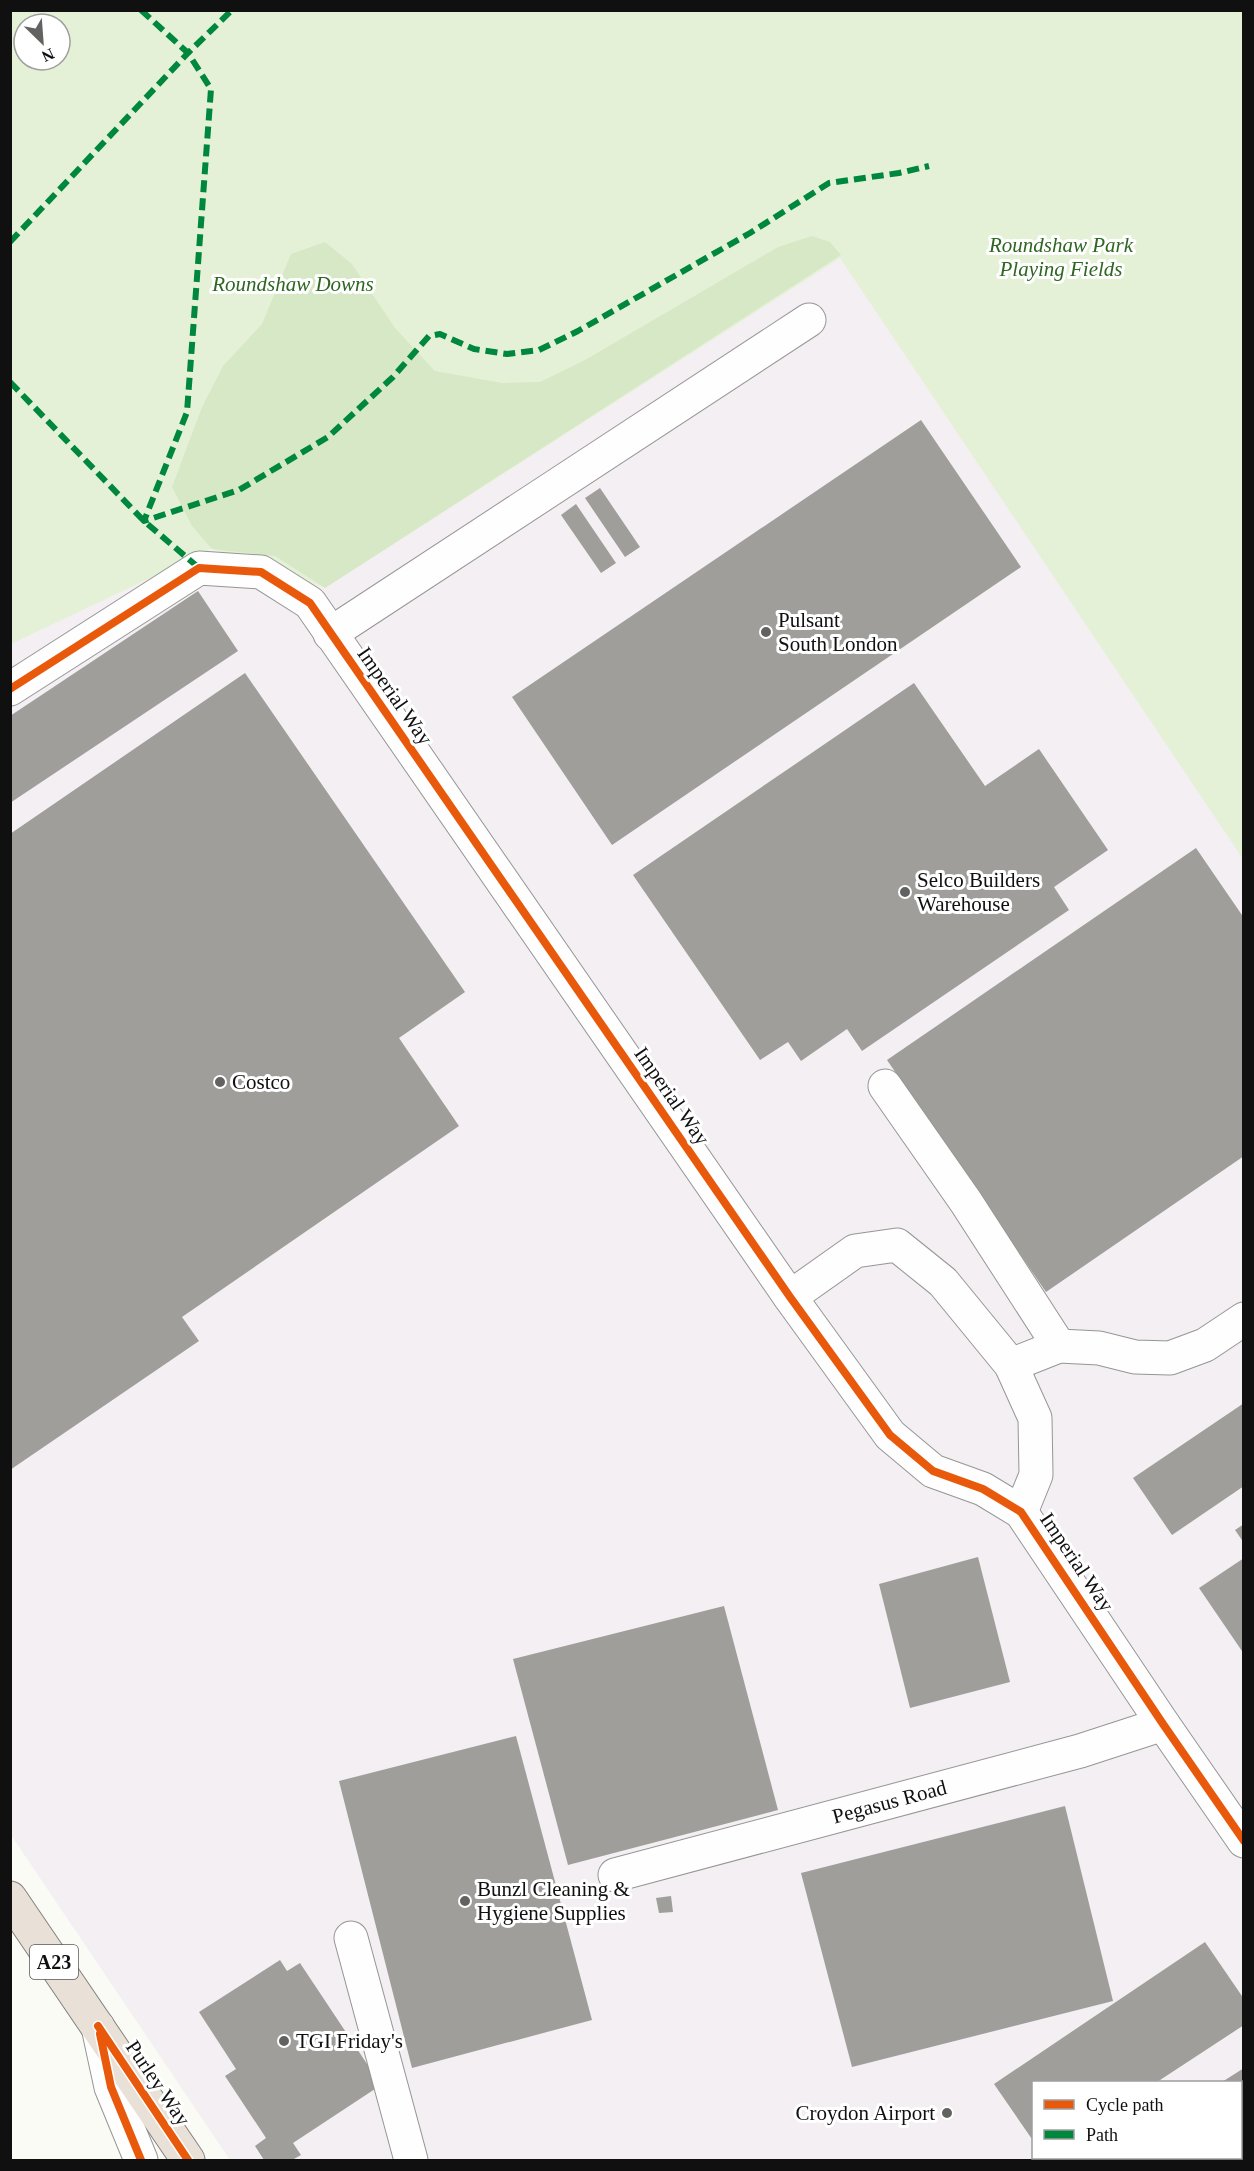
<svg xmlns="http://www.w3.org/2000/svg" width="1254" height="2171" font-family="Georgia,serif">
  <rect width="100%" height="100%" fill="#fbfbf6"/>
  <path fill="#f3eff2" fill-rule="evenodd" d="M841 255 1243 857V2160H230L11 1835 10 644ZM1034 2082H1240V2158H1034Z"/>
  <path fill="#e5f1d7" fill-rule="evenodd" d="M10 11H1243V859L840 258 325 588 212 549 11 644ZM24 24H60V60H24Z"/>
  <path fill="#d6e8c5" d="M812 236 830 242 841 255 325 588 275 556 212 549 192 526 172 487 202 407 223 366 262 324 291 254 325 242 352 264 395 328 435 371 502 383 540 382 585 360 778 247Z"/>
  <path fill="#9f9e9b" d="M921 420 1021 567 612 845 512 697Z
    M600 488 640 547 625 557 585 498Z
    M576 504 616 563 601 573 561 515Z
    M198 591 238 651 10 803V716Z
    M245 673 465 992 399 1038 459 1126 182 1317 199 1341 10 1470V834Z
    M914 683 985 786 1039 749 1108 850 1054 887 1069 910 862 1051 847 1029 801 1061 788 1042 760 1060 633 875Z
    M1196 848 1244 918V1156L1046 1292 887 1060Z
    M1244 1403V1486L1172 1535 1133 1478Z
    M1244 1524V1543L1235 1530Z
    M978 1557 1010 1682 910 1708 879 1584Z
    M1244 1558V1654L1199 1588Z
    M724 1606 778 1810 568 1865 513 1659Z
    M516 1736 592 2020 412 2068 339 1781Z
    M1065 1806 1113 2001 852 2067 801 1873Z
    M671 1896 673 1912 659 1913 656 1898Z
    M1205 1942 1244 1999V2025L1157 2082H1034V2142L994 2084Z
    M280 1960 287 1971 300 1963 381 2085 293 2143 301 2155 292 2160H264L255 2146 266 2138 225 2076 236 2069 199 2012Z
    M1244 2068V2160H1104L1109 2158H1240V2082H1222Z"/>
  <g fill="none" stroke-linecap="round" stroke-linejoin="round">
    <defs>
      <g id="minor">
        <path d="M330 634 809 320"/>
        <path d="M10 689 199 568 261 572 310 603 790 1297 890 1435 933 1471 983 1489 1021 1512 1163 1724 1244 1841"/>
        <path d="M885 1086 966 1202 1059 1346"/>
        <path d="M790 1297 855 1251 897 1245 943 1282 1011 1365 1035 1418 1036 1475 1021 1512"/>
        <path d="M1011 1365 1059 1346 1099 1348 1135 1357 1170 1358 1205 1345 1244 1319"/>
        <path id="s1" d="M615 1875 1080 1751 1163 1724"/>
        <path d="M351 1938 411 2160"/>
        <path d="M98 2027 111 2087 141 2160"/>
      </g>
      <path id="highway" d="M10 1898 188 2160"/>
    </defs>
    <use href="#minor" stroke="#969694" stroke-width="35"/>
    <use href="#highway" stroke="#838381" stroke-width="35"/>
    <use href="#minor" stroke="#fefefe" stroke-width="33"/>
    <use href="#highway" stroke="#e9e1d7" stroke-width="33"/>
    <path stroke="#00873e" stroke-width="6" stroke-dasharray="12 6" stroke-linecap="butt" d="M141 10 188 53 211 89 187 412 144 521 239 490 328 437 393 377 429 336 440 334 474 349 507 354 539 350 578 331 750 233 829 183 899 173 929 166
      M10 242 188 53 232 10
      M10 382 144 521 199 568"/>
    <defs>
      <path id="cycleway" d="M10 689 199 568 261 572 310 603 790 1297 890 1435 933 1471 983 1489 1021 1512 1163 1724 1244 1841
        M98 2026 188 2160
        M100 2034 111 2087 141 2160"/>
    </defs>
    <use href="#cycleway" stroke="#fff" stroke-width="11"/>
    <use href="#cycleway" stroke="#e8590c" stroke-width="8"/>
  </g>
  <g fill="#626260" stroke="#fff" stroke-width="2">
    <circle cx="766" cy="632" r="6"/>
    <circle cx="905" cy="892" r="6"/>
    <circle cx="220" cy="1082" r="6"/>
    <circle cx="465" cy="1901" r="6"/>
    <circle cx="284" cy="2041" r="6"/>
    <circle cx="947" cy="2113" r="6"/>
  </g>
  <g text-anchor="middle" stroke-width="6" stroke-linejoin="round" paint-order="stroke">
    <rect fill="#fff" stroke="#585858" stroke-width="1.5" x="30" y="1945" width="48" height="34" rx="4.5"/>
    <g font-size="20" font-weight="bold" fill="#101010">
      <text x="54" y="1969">A23</text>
    </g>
    <g font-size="21" font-style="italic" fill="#2e6622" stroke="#fff">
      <text x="1061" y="252">Roundshaw Park<tspan x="1061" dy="24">Playing Fields</tspan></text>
      <text x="293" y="291">Roundshaw Downs</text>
    </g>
    <g font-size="21" fill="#101010" stroke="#fff" text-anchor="start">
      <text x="778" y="627">Pulsant<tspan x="778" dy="24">South London</tspan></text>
      <text x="917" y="887">Selco Builders<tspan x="917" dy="24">Warehouse</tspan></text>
      <text x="232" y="1089">Costco</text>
      <text x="477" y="1896">Bunzl Cleaning &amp;<tspan x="477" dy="24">Hygiene Supplies</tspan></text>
      <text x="296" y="2048">TGI Friday's</text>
      <text x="935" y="2120" text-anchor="end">Croydon Airport</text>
    </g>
    <g font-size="21" fill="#101010" stroke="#fff">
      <text transform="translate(395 696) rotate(55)" y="7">Imperial Way</text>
      <text transform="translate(672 1096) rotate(55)" y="7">Imperial Way</text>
      <text transform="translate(1077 1562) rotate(56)" y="7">Imperial Way</text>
      <text dy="7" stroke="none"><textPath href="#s1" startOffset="284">Pegasus Road</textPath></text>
      <text transform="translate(158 2083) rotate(56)" y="7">Purley Way</text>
    </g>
  </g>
  <rect width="1254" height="2171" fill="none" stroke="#101010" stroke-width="24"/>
  <rect x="1032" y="2081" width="210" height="78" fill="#ffffff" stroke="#9f9f9f" stroke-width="1.5"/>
  <rect x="1044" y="2100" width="30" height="9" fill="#e8590c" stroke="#9f9f9f" stroke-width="1.5"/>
  <text x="1086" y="2111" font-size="18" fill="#101010">Cycle path</text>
  <rect x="1044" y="2130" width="30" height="9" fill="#00873e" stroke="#9f9f9f" stroke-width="1.5"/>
  <text x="1086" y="2141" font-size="18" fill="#101010">Path</text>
  <g transform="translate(42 42) rotate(155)"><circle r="28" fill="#ffffff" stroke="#9f9f9f" stroke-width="1.5"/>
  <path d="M0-4.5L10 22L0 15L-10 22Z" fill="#626260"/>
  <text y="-9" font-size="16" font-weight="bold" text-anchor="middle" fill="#101010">N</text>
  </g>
</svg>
